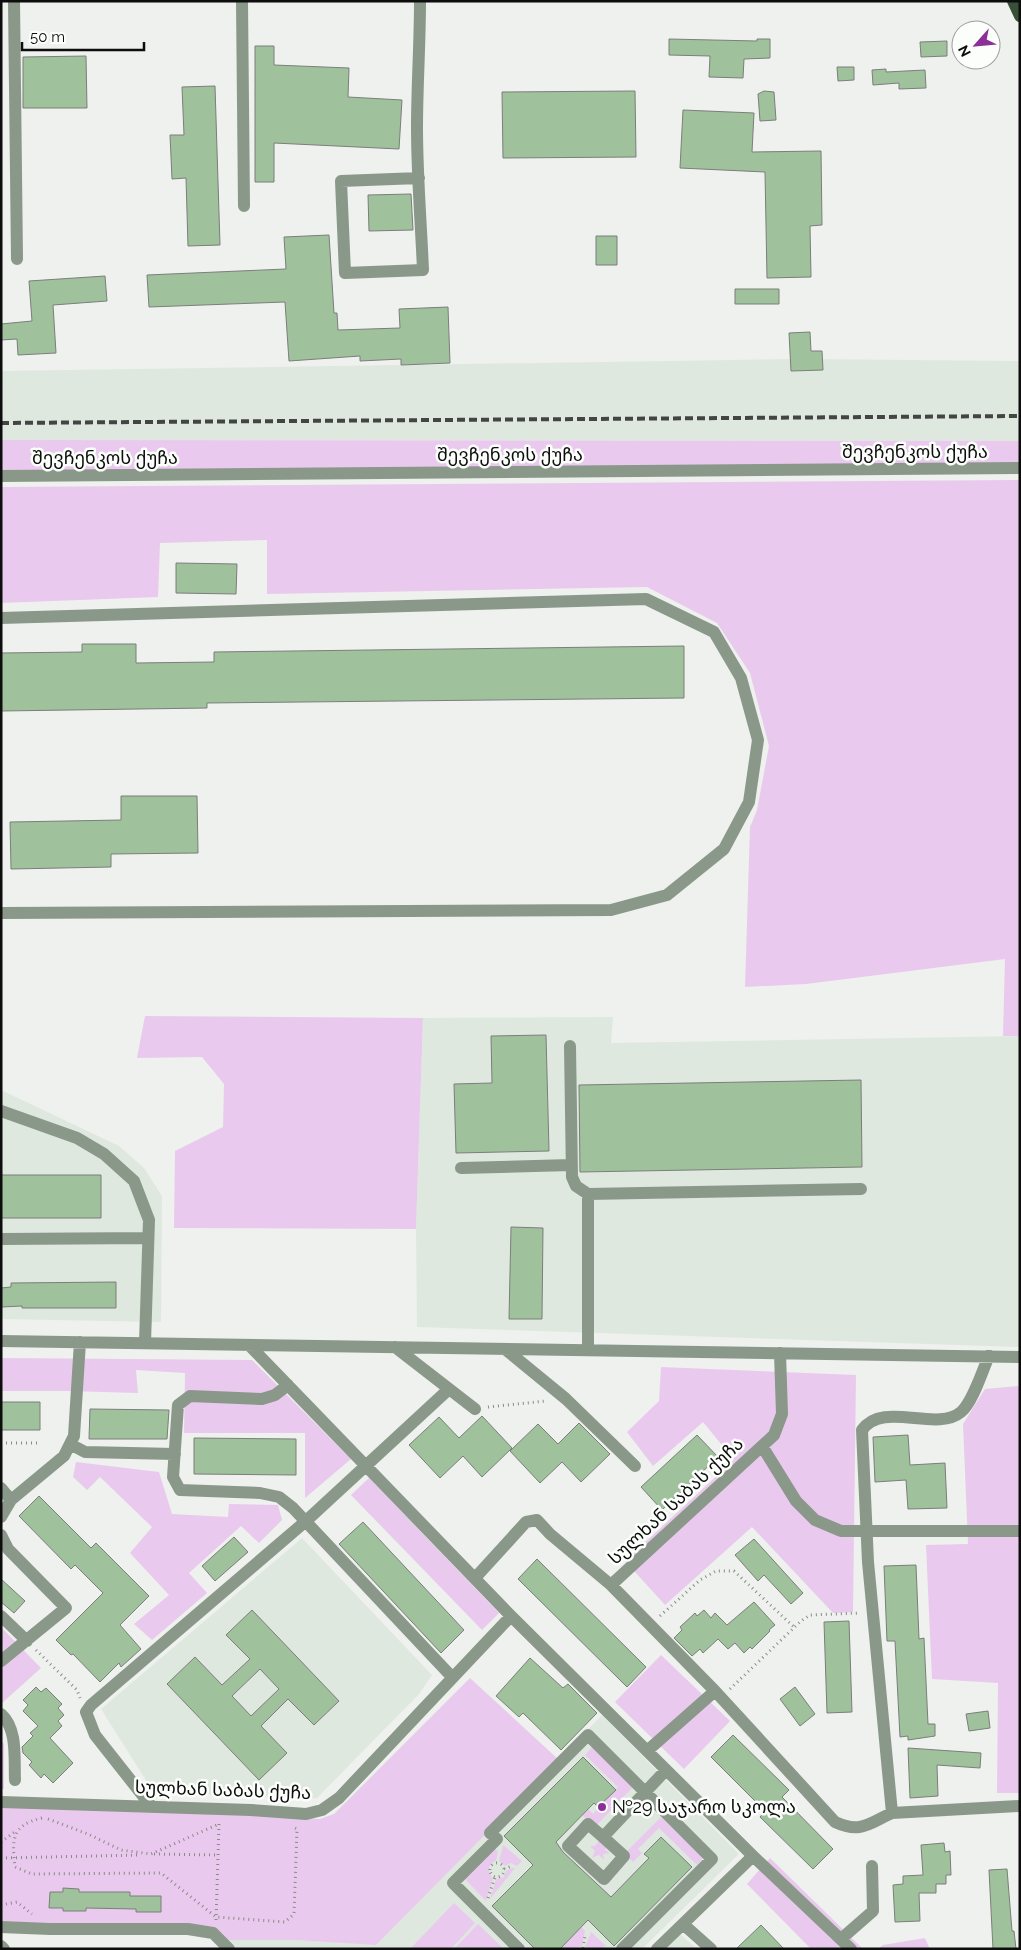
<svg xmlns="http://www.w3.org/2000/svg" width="1021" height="1950" font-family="Raleway,'Noto Sans Georgian',sans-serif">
  <rect width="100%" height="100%" fill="#eef1ed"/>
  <path fill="#dfe8df" d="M802 359 1020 361V441L1 440V371Z
    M613 1017 611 1043 1020 1036V1347L417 1327 416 1229 423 1018Z
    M1 1090 119 1146 144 1168 162 1196 161 1322 1 1319Z
    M302 1538 432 1675 419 1694 317 1798 259 1797 183 1793 149 1785 101 1709Z
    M602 1715 739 1854 642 1949H237L229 1940H296L376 1944Z
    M680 1934 697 1949H666Z"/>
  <path fill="#eac9ee" d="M1 440 1020 441V468L1 476Z
    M1020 480V1036H1003L1005 959 806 984 745 987 750 827 757 810 769 746 750 673 717 623 647 587 267 594V540L160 543 158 597 1 603V487Z
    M145 1016 423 1018 416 1229 174 1228 175 1151 223 1127 224 1084 202 1057 137 1058Z
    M1 1358 252 1360 351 1459 305 1498V1433H184L185 1373 136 1370 138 1393 68 1391H1Z
    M661 1367 856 1375 853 1612 833 1613 752 1527 665 1605 625 1561 734 1460 703 1422 653 1466 627 1432 659 1401Z
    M1018 1386 1020 1389V1793H997L998 1683 932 1679 926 1545 968 1544 963 1424 985 1389Z
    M76 1462 159 1472 172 1514 228 1517 229 1504 278 1505 282 1520 259 1543 241 1526 189 1573 207 1593 152 1640 134 1624 169 1595 130 1553 152 1527 100 1477 87 1490 73 1477Z
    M369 1478 499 1613 482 1630 351 1495Z
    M1 1627 41 1668 1 1704Z
    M661 1655 730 1721 684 1769 615 1702Z
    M470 1678 559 1760 376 1945 296 1940H214L203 1930 1 1926V1806L145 1809 320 1819 334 1814Z
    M1 1740 4 1744V1789H1Z
    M592 1747 634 1786 595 1827 581 1814 587 1808 593 1814 618 1787 585 1755Z
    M661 1817 703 1858 697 1865 659 1828 638 1849 642 1853 633 1862 624 1854Z
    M599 1840 602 1845 608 1844 605 1850 610 1853 603 1854 604 1860 599 1855 592 1858 595 1851 590 1846H595Z
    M503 1845 522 1861 517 1866 511 1863 505 1866 499 1861Z
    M492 1847 498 1851 496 1861C486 1865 488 1872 493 1879L486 1901 462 1876Z
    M770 1858 863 1949H811L747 1884Z
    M512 1868H515L490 1899 496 1879 504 1877 506 1871Z
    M454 1903 475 1923 451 1949H410Z
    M478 1924 504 1949H454Z
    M579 1924 585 1931 582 1946 576 1949H554Z
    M591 1932 606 1946C600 1949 591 1950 585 1947Z
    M925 1938 930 1949H878L883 1945Z"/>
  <path fill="#9fc19c" stroke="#7c7e7b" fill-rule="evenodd" d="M669 39 757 41V39H770V58L744 59 743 78 709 77 710 56 669 55Z
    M947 41V56L921 57 920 42Z
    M255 46H274V65L349 68 348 97 402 100 399 149 274 143V182H255Z
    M86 56 87 108H23V57Z
    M837 67H854V80L838 81Z
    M886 69V72L925 70 926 88 899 89V83L873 85 872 70Z
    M215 86 220 245 188 246 186 178 172 179 170 135H184L182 87Z
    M635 91 636 157 503 158 502 92Z
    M764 91 774 92 776 120 760 121 758 94Z
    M683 110 754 113 752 152 821 151 822 225 810 226 811 277 767 278 765 172 680 168Z
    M411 194 413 230 369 231 368 195Z
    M329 235 334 313H337L338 330 400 328 399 309 448 307 450 363 401 365V359L360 361V356L289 361 285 302 149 307 147 275 286 269 284 237Z
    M596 236H617V265H596Z
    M105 276 107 301 53 305 56 353 18 355 17 339 1 340V324L32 321 29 281Z
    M735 289H779V304H735Z
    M810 332 811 351H822L823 370 791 371 789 333Z
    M176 563 237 564 236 594 176 593Z
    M82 644H136V663L214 662V652L684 646V698L207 703V708L1 711V653L82 652Z
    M121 796H197L198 853 111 854V867L11 869 10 822 121 820Z
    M546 1035 549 1151 456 1153 454 1084 492 1083 491 1036Z
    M861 1080 862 1167 580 1172 579 1085Z
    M1 1175H101V1218H1Z
    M511 1227 543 1228 542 1319H509Z
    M116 1282V1308H22V1306L1 1307V1288L11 1287V1283Z
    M1 1402H40V1430H1Z
    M90 1409 169 1410 167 1439H89Z
    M482 1416 512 1448 482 1477 463 1456 440 1478 409 1445 439 1417 459 1438Z
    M579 1423 610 1454 581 1482 562 1462 540 1483 510 1451 538 1424 558 1444Z
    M697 1435 718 1457 662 1510 641 1487Z
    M908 1435 910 1465 945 1463 947 1508 908 1509 906 1480 875 1482 873 1437Z
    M194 1438 296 1439V1475L194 1474Z
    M39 1496 91 1548 96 1543 149 1596 120 1625 141 1649 121 1667 119 1663 100 1682 73 1654 71 1655 56 1640 103 1593 75 1565 71 1569 19 1516Z
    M363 1522 464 1630 441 1653 339 1544Z
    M234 1537 248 1552 215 1581 202 1566Z
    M754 1539 803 1593 791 1604 764 1575 758 1581 735 1555Z
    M537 1559 646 1667 627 1687 518 1579Z
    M916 1565 919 1639 924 1638 928 1724H935V1736L908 1740V1736L900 1737 895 1641H887L884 1566Z
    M1 1579 25 1601 14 1613 1 1602Z
    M754 1602 775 1625 769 1630 770 1631 752 1649 750 1647 744 1653 735 1643 728 1649 718 1639 703 1653 700 1649 692 1656 674 1638 682 1630 680 1627 695 1613 697 1616 704 1610 711 1618 715 1613 727 1625Z
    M252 1610 339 1701 314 1725 288 1699 261 1726 287 1753 259 1780 167 1684 195 1657 222 1685 250 1659 226 1635ZM260 1669 279 1689 251 1716 232 1696Z
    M849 1621 852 1712 827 1713 824 1622Z
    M530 1658 563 1688 568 1684 597 1713 561 1750 523 1713 519 1717 496 1696Z
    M36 1687 41 1692 46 1688 62 1704 58 1708 64 1715 58 1721 62 1726 50 1738 73 1763 53 1783 44 1774 41 1778 29 1765 32 1762 23 1753 22 1747 33 1736 30 1733 38 1726 23 1711 28 1705 23 1700Z
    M795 1687 815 1714 800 1726 780 1699Z
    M988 1711 990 1728 969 1731 966 1714Z
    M733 1735 789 1790 782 1797 833 1849 813 1869 760 1817 765 1811 711 1757Z
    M908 1748 981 1753 980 1768 937 1765 938 1796 910 1798Z
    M583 1757 616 1790 598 1807 594 1803 556 1842 563 1852 611 1897 649 1858 644 1854 661 1837 692 1867 614 1946 588 1920 560 1949H535L492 1906 533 1865 504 1836Z
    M944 1843 945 1852 950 1851 951 1875H946V1884H936V1893H919L920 1921 895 1922 893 1885 903 1884V1876L923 1875 921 1845Z
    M1007 1869 1012 1931H1014L1016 1949H993L989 1870Z
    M63 1888 79 1889V1892H130V1896H161V1912H136V1909L86 1908V1911H63V1908H49L50 1892H63Z
    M761 1925 784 1949H736Z"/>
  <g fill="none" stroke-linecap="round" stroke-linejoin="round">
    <path stroke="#898b88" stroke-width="3" stroke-dasharray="1 4" stroke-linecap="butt" d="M488 1407 546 1401
      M1 1443H39
      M660 1616 700 1580 716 1571H734L794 1627
      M36 1650 77 1690 80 1698
      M730 1689 801 1621 810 1615 860 1613
      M42 1818C11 1825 12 1840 15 1867L32 1874 161 1873 216 1917 285 1922 294 1914 297 1829 295 1828
      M48 1819 88 1834 121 1850 151 1854 219 1824
      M1 1842 16 1831
      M154 1854 218 1855
      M1 1858 140 1855
      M490 1870a7 7 0 1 1 14 0a7 7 0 1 1-14 0Z
      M504 1869 512 1866
      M488 1898 495 1877
      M1 1905 17 1902 32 1914
      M216 1920 219 1824H221
      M583 1948 585 1936"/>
    <path stroke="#8a9889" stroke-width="12" d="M14 1 17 259
      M242 1 244 206
      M419 178 341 181 345 273 423 270C421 223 417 175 417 128 417 86 420 44 420 1
      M1 476 1020 468
      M1 618 646 599 714 632 741 678 758 740 749 802 724 849 667 895 611 910 1 913
      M570 1046 572 1177 576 1186 588 1194 861 1189
      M1 1111 77 1138 104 1154 134 1181 149 1220 145 1343
      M461 1168 571 1165
      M1 1239 148 1238
      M1 1341 1020 1357
      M249 1345 511 1616 753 1856 851 1949
      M395 1347 475 1409
      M505 1349 566 1399 635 1466
      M588 1350V1194
      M288 1385 275 1395 262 1399 190 1396 178 1405 173 1477 180 1490 260 1493 279 1497 293 1508 452 1677
      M70 1444 85 1452 175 1454
      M762 1446 796 1501 815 1520 841 1531H1020
      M1 1488 11 1500
      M1 1517 11 1500 64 1456 74 1436 80 1342
      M1 1535 8 1549 66 1608 1 1661
      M475 1578 526 1522 537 1520 550 1534 611 1585 774 1435 782 1414 780 1353
      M611 1585 715 1691 835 1822C861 1834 869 1823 892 1813L868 1562 862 1430C883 1400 936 1433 961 1412 973 1402 982 1371 989 1356
      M1 1616 27 1641
      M1 1714C18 1729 14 1759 15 1780
      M647 1751 715 1691
      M1 1802 251 1810 306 1814 322 1810 339 1798 511 1616
      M151 1806 95 1735 86 1712 91 1705 306 1521 449 1389
      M892 1813 1020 1806
      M603 1837 624 1856 604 1879 568 1846 588 1824 603 1837 666 1770
      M683 1924 711 1949
      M1 1927 50 1929H188L213 1933 229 1949
      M841 1939 873 1911 872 1866
      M1 1946 4 1949
      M519 1949 453 1883 497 1839 490 1833 588 1735 712 1859 622 1949
      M657 1949 753 1856"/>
    <path stroke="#385136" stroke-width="12" d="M1013 1 1020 16"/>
    <path stroke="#434443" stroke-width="4" stroke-dasharray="8 4" stroke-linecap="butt" d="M1 423 1020 416"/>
  </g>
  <circle fill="#8d2f98" stroke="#fbfefb" stroke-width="2" cx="602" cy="1807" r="5"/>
  <g text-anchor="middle" stroke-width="5" stroke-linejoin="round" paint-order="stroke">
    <g font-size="18" fill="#0c0d0c" stroke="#fbfefb">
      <text x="915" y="458">შევჩენკოს ქუჩა</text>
      <text x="510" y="461">შევჩენკოს ქუჩა</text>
      <text x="105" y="464">შევჩენკოს ქუჩა</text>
      <text transform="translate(676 1501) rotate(-43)" y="6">სულხან საბას ქუჩა</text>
      <text transform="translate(223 1790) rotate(2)" y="6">სულხან საბას ქუჩა</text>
    </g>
    <g font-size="18" fill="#0c0d0c" stroke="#fbfefb" text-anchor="start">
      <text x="612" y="1813">№29 საჯარო სკოლა</text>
    </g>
  </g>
  <rect width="1021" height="1950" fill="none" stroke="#0c0d0c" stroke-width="5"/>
  <g transform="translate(976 45) rotate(243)"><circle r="24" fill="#fbfefb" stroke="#9b9e9b"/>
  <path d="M0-4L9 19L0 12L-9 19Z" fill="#8d2f98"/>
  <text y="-8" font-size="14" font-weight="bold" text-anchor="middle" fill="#0c0d0c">N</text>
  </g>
  <path d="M22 42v8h122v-8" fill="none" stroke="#0c0d0c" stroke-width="2.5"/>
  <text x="30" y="42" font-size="15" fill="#0c0d0c" stroke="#fbfefb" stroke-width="4" paint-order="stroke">50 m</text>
</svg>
